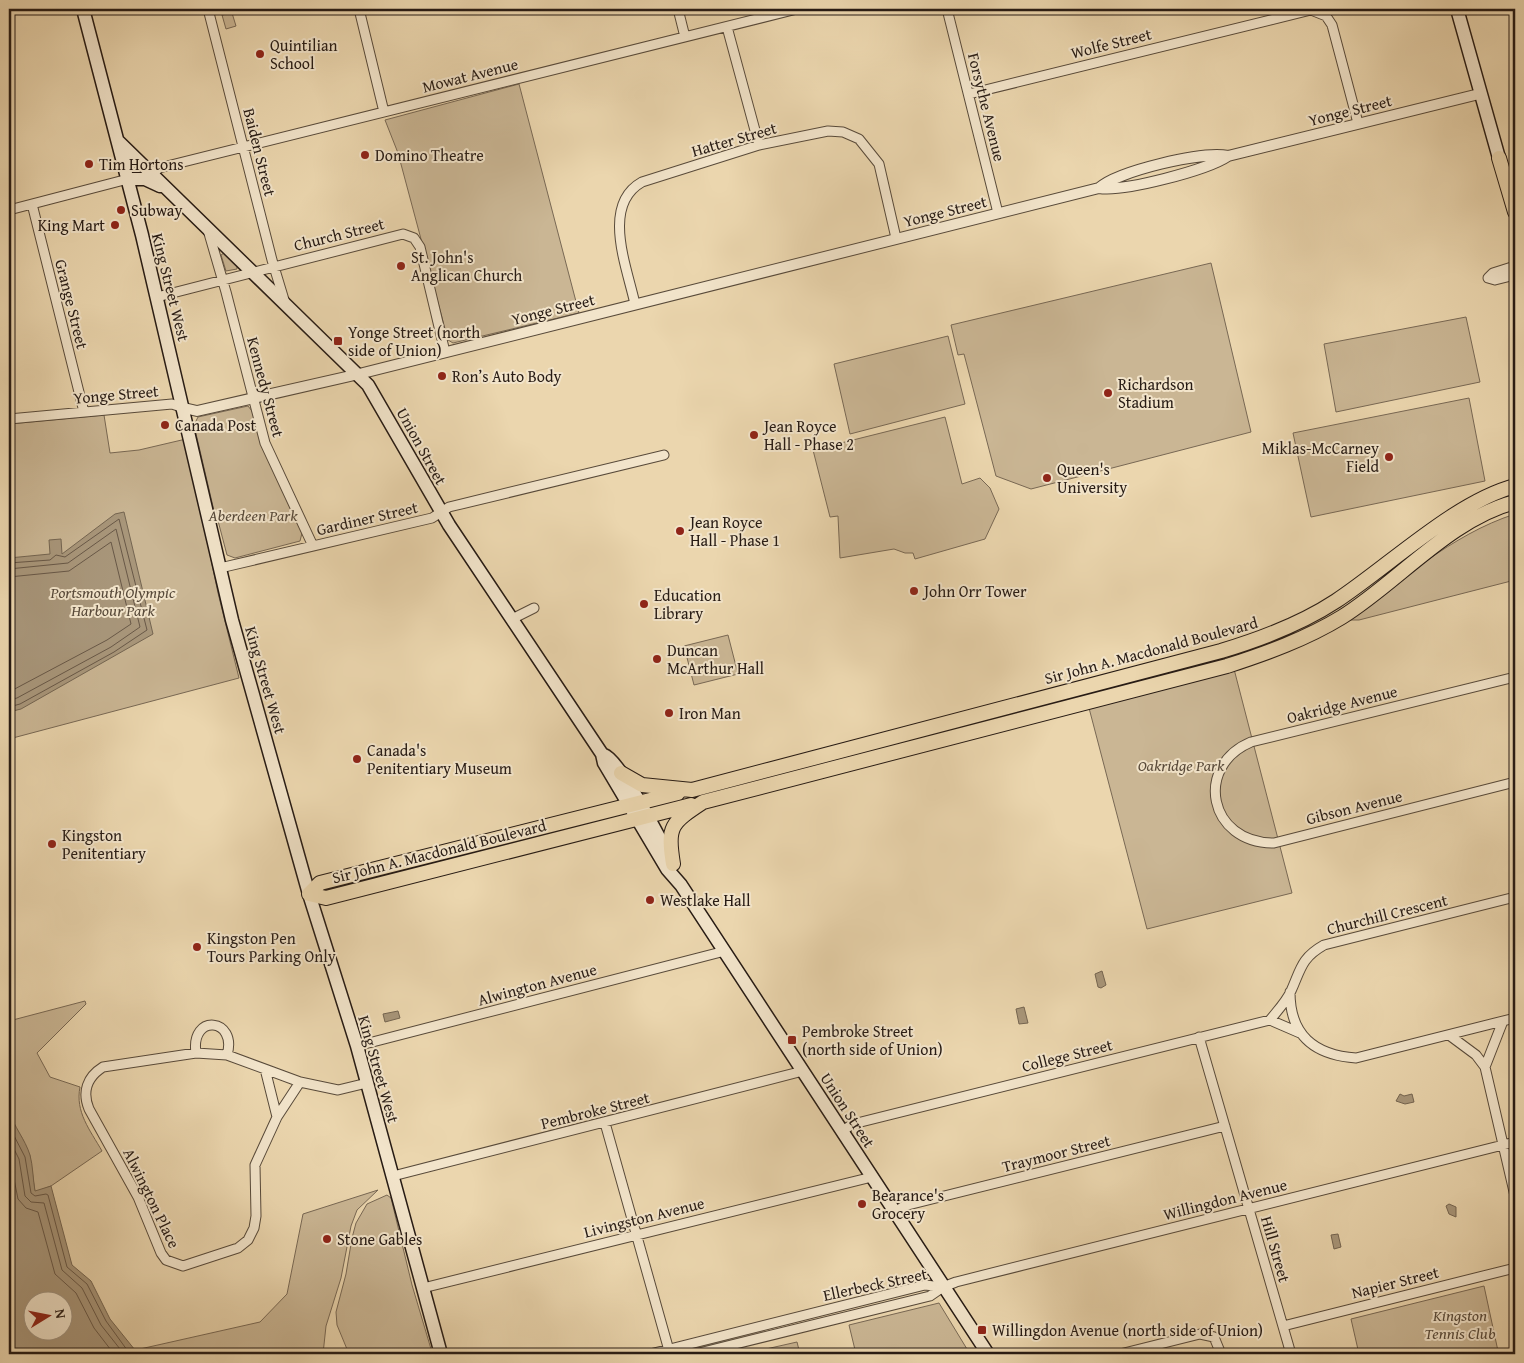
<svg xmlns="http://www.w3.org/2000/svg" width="1524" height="1363" font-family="'Gentium Book Plus',serif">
  <rect width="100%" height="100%" fill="#ebd6ae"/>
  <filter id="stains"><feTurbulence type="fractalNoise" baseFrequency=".004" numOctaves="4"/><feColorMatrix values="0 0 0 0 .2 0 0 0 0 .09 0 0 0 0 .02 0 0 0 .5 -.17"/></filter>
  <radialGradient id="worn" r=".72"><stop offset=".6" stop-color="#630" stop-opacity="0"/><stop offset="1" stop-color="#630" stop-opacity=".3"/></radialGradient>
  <path fill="#cab694" stroke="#786854" d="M232 13 236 26 226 29 222 15Z
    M519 84 579 313 453 343 448 340 398 153 385 120Z
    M224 253 237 266V269L226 271 221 255Z
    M1211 263 1251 432 1031 489 996 476 964 354 958 355 951 325Z
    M1466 317 1480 382 1336 412 1324 344Z
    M948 336 965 404 850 434 834 364Z
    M1469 398 1485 481 1311 517 1293 433Z
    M248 406 252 411 271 465 302 533 300 541 235 558 227 555 217 517 215 515 194 425 198 417Z
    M104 415 110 453 139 450 186 439 218 593 239 678 9 739V424Z
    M945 417 962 484 980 478 990 488 999 509 985 539 915 559 913 553H905L894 549 840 558 838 516 830 517 813 450Z
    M1515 514V580L1359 620H1346C1401 582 1450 535 1515 514Z
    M728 635 738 674 694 685 684 646Z
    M1234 669 1292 893 1147 929 1089 708Z
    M85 1001 86 1004 37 1053 50 1077 80 1087C75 1112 90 1130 102 1151L51 1186 35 1192 30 1156 22 1138 15 1128 9 1111V1021Z
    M378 1190 357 1210 351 1226 341 1278 326 1326 323 1354H141L140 1349 260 1322 287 1294 303 1214Z
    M387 1195 391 1198 412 1285 431 1349 428 1354H349L337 1325 336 1312 346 1274 352 1238 356 1223 367 1204Z
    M1484 1286 1498 1351 1481 1354H1359L1351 1319Z
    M939 1303 970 1354H856L849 1325Z
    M797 1342 800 1354H744Z"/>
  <path fill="#a8967a" stroke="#746551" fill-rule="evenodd" d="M124 512 153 634 21 709 9 712V558L50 554 49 540 61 539 62 554 115 514Z
    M1102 971 1106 985 1101 988 1098 987 1095 974Z
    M1024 1007 1028 1023 1019 1024 1016 1009Z
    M398 1011 400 1018 385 1022 383 1014Z
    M1400 1094 1404 1096 1412 1094 1414 1102 1405 1104 1396 1101Z
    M9 1111C14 1127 25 1139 30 1155 33 1166 33 1180 35 1191L51 1186 72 1265 91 1281 110 1319 135 1350V1354H9ZM32 1300H62V1330H32Z
    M1449 1204 1456 1207V1217L1449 1214 1446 1206Z
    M1338 1234 1341 1247 1334 1249 1331 1235Z"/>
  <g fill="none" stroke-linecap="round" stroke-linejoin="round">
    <path stroke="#685847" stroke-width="1" d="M9 563 50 560 56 555 65 557 119 519 147 630 114 652 20 704 9 707
      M9 569 68 563 116 529 140 627 111 647 17 698 9 700
      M9 577 69 571 111 542 131 624 107 640 9 692
      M9 1126 25 1157 31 1193 35 1196 46 1194 48 1195 67 1267 87 1284 106 1321 130 1354
      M9 1139 19 1159 25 1196 31 1202 44 1203 62 1270 82 1288 101 1325 124 1354
      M9 1154 18 1199 26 1208 38 1212 55 1274 76 1293 94 1328 114 1354"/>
    <defs>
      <path id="minor" d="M208 9 272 260 285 303
        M359 9 384 112
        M678 9 685 37
        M947 9 998 213
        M727 27 759 145
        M969 94 1311 10 1326 16 1332 25 1358 123
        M152 174 159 168 797 9
        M32 204 84 412
        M9 210 128 179
        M208 230 226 292 265 443 313 546
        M1515 266 1493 273 1488 278 1495 280 1515 275
        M157 297 403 234 414 238 420 247 445 352
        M635 304C627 267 601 205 642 182L759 145 828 131 843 132 859 139 879 164 896 238
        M9 419 172 404 184 408
        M220 568 432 518 449 507 664 455
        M512 619 534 608
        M1515 677 1251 742C1194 766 1208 843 1274 843L1515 782
        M1290 992C1290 1035 1314 1055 1356 1058L1515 1018
        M1270 1020C1277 1011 1286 1002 1291 991 1301 969 1301 958 1324 945L1515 897
        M1449 1035 1476 1055 1485 1067 1515 1196
        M1199 1037 1291 1354
        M357 1046 725 951
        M196 1053 227 1055 300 1082 277 1117 255 1165 256 1216 254 1228 248 1240 238 1248 183 1266 166 1260 161 1253 138 1197 89 1109C82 1092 87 1077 103 1067Z
        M196 1053C190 1013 238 1018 227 1055
        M1485 1067 1503 1021
        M265 1069 277 1117
        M300 1082 338 1090 367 1083
        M605 1123 670 1354
        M842 1131 853 1124 1270 1020 1300 1033
        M393 1176 803 1071
        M895 1212 904 1206 1225 1126
        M423 1288 872 1177
        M1283 1326 1515 1268
        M650 1354 925 1285 943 1287
        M695 1354 930 1296 943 1287 956 1282 1515 1142
        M1120 1354 1200 1334 1214 1337 1221 1354"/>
      <path id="tertiary" d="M1099 188C1118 171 1202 151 1228 156
        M184 408 197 411 359 374 1099 188C1124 192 1207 170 1228 156L1479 94"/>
      <path id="secondary" d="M83 9 142 235 232 620 309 894 357 1046 441 1354
        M1457 9 1499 158
        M118 141 368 385 449 525 602 754 604 763 667 869 681 885 988 1354
        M128 179H145L160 186
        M604 755C620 760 662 843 672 862"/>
      <path id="primary" d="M1499 158 1515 212
        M621 773 642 785 692 790 1221 651C1261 639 1301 624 1336 601 1389 566 1455 502 1515 486
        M673 864C667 826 671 823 703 802L1227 666C1267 653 1306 639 1342 617 1398 582 1450 519 1515 502
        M309 894 326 898 691 805
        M309 894 320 883 678 793"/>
    </defs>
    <use href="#minor" stroke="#584a3a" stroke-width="11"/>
    <use href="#tertiary" stroke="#584a3a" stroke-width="12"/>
    <use href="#secondary" stroke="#271b14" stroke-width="15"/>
    <use href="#primary" stroke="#271b14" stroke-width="16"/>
    <use href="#minor" stroke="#f2e4ca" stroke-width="9"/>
    <use href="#tertiary" stroke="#f2e4ca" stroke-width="10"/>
    <use href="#secondary" stroke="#f2e4ca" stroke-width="12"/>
    <use href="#primary" stroke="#ebd6ae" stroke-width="14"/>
  </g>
  <g fill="#8f2418" stroke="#f2e4ca" stroke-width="2">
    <circle cx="260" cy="54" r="5"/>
    <circle cx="365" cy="155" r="5"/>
    <circle cx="89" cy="164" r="5"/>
    <circle cx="121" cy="210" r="5"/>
    <circle cx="115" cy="225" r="5"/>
    <circle cx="401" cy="266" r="5"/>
    <rect x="333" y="336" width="10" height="10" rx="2.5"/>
    <circle cx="442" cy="376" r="5"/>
    <circle cx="1108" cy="393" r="5"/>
    <circle cx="165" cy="425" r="5"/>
    <circle cx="754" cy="435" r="5"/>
    <circle cx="1389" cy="457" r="5"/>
    <circle cx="1047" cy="478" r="5"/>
    <circle cx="680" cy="531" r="5"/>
    <circle cx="914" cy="591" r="5"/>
    <circle cx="644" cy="604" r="5"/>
    <circle cx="657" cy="659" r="5"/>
    <circle cx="669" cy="713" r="5"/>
    <circle cx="357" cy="759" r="5"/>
    <circle cx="52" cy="844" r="5"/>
    <circle cx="650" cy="900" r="5"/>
    <circle cx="197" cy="947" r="5"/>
    <rect x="787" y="1035" width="10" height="10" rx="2.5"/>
    <circle cx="862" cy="1204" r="5"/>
    <circle cx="327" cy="1239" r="5"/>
    <rect x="977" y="1325" width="10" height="10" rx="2.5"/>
  </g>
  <g text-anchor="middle" stroke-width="4" stroke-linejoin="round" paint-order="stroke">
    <g font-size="16" fill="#271b14" stroke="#f2e4ca">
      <text transform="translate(1111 43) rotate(-14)" y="6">Wolfe Street</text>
      <text transform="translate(470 75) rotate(-14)" y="6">Mowat Avenue</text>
      <text transform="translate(987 107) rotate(76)" y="6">Forsythe Avenue</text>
      <text transform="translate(1350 110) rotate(-14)" y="6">Yonge Street</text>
      <text transform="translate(734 139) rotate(-16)" y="6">Hatter Street</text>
      <text transform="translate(260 152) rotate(76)" y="6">Baiden Street</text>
      <text transform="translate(945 211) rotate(-14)" y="6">Yonge Street</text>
      <text transform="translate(339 234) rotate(-14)" y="6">Church Street</text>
      <text transform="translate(171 287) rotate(76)" y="6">King Street West</text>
      <text transform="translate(72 304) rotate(76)" y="6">Grange Street</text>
      <text transform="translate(553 309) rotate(-14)" y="6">Yonge Street</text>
      <text transform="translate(266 387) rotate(75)" y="6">Kennedy Street</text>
      <text transform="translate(116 394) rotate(-5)" y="6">Yonge Street</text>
      <text transform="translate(422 446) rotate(61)" y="6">Union Street</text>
      <text transform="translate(367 518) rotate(-13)" y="6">Gardiner Street</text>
      <text transform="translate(1151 650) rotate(-15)" y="6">Sir John A. Macdonald Boulevard</text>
      <text transform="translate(266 680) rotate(74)" y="6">King Street West</text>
      <text transform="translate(1342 704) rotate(-14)" y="6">Oakridge Avenue</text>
      <text transform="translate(1354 807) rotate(-14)" y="6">Gibson Avenue</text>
      <text transform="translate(439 851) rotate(-14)" y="6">Sir John A. Macdonald Boulevard</text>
      <text transform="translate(1387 914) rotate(-14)" y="6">Churchill Crescent</text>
      <text transform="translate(537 984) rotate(-15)" y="6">Alwington Avenue</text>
      <text transform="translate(1067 1055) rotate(-14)" y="6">College Street</text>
      <text transform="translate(379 1069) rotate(74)" y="6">King Street West</text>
      <text transform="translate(595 1110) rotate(-14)" y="6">Pembroke Street</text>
      <text transform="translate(848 1110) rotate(57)" y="6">Union Street</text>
      <text transform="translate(1056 1153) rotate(-14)" y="6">Traymoor Street</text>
      <text transform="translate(152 1198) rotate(64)" y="6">Alwington Place</text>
      <text transform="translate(1225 1199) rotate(-14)" y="6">Willingdon Avenue</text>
      <text transform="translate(644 1217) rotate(-14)" y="6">Livingston Avenue</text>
      <text transform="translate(1276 1249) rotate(74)" y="6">Hill Street</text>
      <text transform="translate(1395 1282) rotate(-14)" y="6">Napier Street</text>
      <text transform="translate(875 1284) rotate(-12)" y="6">Ellerbeck Street</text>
    </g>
    <g font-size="16" fill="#271b14" stroke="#f2e4ca" text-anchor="start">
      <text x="270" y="51">Quintilian<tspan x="270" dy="18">School</tspan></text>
      <text x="375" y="161">Domino Theatre</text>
      <text x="99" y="170">Tim Hortons</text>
      <text x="131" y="216">Subway</text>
      <text x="105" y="231" text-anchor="end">King Mart</text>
      <text x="411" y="263">St. John's<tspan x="411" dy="18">Anglican Church</tspan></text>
      <text x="348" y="338">Yonge Street (north<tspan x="348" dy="18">side of Union)</tspan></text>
      <text x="452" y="382">Ron’s Auto Body</text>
      <text x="1118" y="390">Richardson<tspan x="1118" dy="18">Stadium</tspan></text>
      <text x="175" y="431">Canada Post</text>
      <text x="764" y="432">Jean Royce<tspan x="764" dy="18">Hall - Phase 2</tspan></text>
      <text x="1379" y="454" text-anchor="end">Miklas-McCarney<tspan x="1379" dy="18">Field</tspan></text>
      <text x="1057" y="475">Queen's<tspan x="1057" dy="18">University</tspan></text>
      <text x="690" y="528">Jean Royce<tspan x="690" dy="18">Hall - Phase 1</tspan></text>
      <text x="924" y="597">John Orr Tower</text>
      <text x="654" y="601">Education<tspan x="654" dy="18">Library</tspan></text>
      <text x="667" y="656">Duncan<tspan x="667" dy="18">McArthur Hall</tspan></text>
      <text x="679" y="719">Iron Man</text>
      <text x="367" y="756">Canada's<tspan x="367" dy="18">Penitentiary Museum</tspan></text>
      <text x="62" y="841">Kingston<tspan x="62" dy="18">Penitentiary</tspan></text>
      <text x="660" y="906">Westlake Hall</text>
      <text x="207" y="944">Kingston Pen<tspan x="207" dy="18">Tours Parking Only</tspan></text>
      <text x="802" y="1037">Pembroke Street<tspan x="802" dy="18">(north side of Union)</tspan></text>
      <text x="872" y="1201">Bearance's<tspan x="872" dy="18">Grocery</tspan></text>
      <text x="337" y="1245">Stone Gables</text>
      <text x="992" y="1336">Willingdon Avenue (north side of Union)</text>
    </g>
    <g font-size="16" font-style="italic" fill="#584a3a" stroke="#f2e4ca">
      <text x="253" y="521">Aberdeen Park</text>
      <text x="113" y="598">Portsmouth Olympic<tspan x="113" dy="18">Harbour Park</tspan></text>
      <text x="1181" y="771">Oakridge Park</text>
      <text x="1460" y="1321">Kingston<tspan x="1460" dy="18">Tennis Club</tspan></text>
    </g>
  </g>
  <rect width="1524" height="1363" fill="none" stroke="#ebd6ae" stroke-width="30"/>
  <rect x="10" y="10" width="1504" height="1343" fill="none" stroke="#271b14" stroke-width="2.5"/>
  <rect x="15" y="15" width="1494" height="1333" fill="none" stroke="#271b14"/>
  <g transform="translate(48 1316) rotate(80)"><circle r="24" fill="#f2e4ca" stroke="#a19481"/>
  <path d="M0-4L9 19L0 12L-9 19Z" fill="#8f2418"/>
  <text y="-8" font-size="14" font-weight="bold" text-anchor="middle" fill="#271b14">N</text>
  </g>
  <rect width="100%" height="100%" filter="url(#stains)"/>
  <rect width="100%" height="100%" fill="url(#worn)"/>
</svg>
